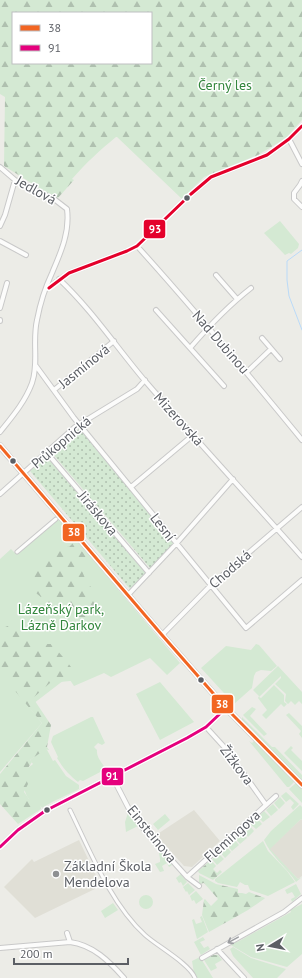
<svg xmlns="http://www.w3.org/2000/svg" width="302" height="978" font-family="'PT Sans',sans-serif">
  <defs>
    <pattern id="forest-firs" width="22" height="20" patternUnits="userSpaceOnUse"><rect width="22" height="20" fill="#d4e9d3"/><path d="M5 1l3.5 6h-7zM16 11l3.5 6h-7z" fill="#afc0af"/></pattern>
    <pattern id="garden-dots" width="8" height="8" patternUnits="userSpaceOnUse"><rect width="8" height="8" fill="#d4e9d3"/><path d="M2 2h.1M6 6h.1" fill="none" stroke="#afc0af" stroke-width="1.8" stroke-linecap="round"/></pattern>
  </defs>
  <rect width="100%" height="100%" fill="#ecece7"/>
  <path fill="#e0dfd6" d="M194 810 220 841 192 867 184 866 156 835Z
    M301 819 302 820V876L298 879 269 849Z
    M79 840 101 886 35 918 4 887 32 859 34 862Z"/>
  <path fill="#d4e9d3" d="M280 221 299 244 298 248 291 254 289 253 285 255 264 233Z
    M57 517 180 663 167 675 150 658 111 677 104 673 74 686 68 677 29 707 42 723 0 772V559L11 549 15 553Z
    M256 644 259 645 277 666 271 671 261 670 256 672 254 676 252 688 234 704 201 668 226 646 251 650Z
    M278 666 302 692V704L299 701 295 705 291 701 288 704 285 701 286 694 275 684 281 678V676L259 697 261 698 274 685 284 695V702L287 704 284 707 281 704 266 719 262 715 267 710 258 698 259 696 253 690Z
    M160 682 194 722 160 740 136 694Z
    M252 707 256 709 250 716 267 734 264 736 243 715Z
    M289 713 302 726V738L299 734 301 731 286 715Z
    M91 717H93L105 743 102 745 98 743 94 747 97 750C96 757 102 763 106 769L83 781 80 780 78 782C69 775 63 768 57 758L58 757 51 742 53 736Z
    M242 717 272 747H275L302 775V780L242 720Z
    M249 741 252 743 254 741 258 744 294 782 289 787H287Z
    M291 746 293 748 291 750 302 761V771L284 753Z
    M46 748 53 761 55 760 66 776 79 785V789C66 796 54 800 42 808 39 803 34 803 29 799 24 794 21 776 25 770 27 768 31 766 33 764L30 760Z
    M296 783 302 789V803L289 789Z
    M286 792 299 804 293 810 291 807 294 803 290 799 286 802 281 796Z
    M280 797 285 803 279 809 274 803Z
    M273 804 278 810 271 816 266 810Z
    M300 805 302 807V820L301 819 270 849 298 879 302 877 296 882C286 867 271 856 264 840L271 831Z
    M264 811 270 817 263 822 258 817Z
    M128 813 138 826 126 832 125 822Z
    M165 814 170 820 158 830 153 824Z
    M257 818 262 824 256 829 250 824Z
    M249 825 254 831 248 837 243 831Z
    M242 832 247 838 240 844 235 838Z
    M234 839 239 845 232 851 227 845Z
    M263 841 268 851 287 871 295 882 268 896 250 890 248 885H245L240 882 237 887 218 883 215 881V879L219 876Z
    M226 846 231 852 225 858 220 852Z
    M161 852 172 865 169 867 167 863 162 866 164 871 160 872 155 864 160 862V859L159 853Z
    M218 853 224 859 217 865 212 859Z
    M181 874 187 882 183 886 181 882 179 883 176 878Z
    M188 883 195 890 189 895 187 891 186 892 183 887Z
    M296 884 301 894 292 902 291 899 295 897 292 892 287 894 285 890Z
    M196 891 203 899 196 904 194 900 192 901 190 896Z
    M139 902a7 7 0 1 1 14 0a7 7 0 1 1-14 0Z
    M113 903 118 910 105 918 101 911Z
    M302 904V954L287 967 251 957 229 944 236 941 237 942 241 940 291 912 290 910Z
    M202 916 208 932 197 939 192 920 194 919 196 924 202 922 200 917Z
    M203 937 205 940 200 942 204 948 208 946 210 949 201 955 194 942Z
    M233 947 251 958 286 969 277 978H253L233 956 230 949Z
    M200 957 213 978H197L194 973 192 961Z"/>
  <path fill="url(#forest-firs)" fill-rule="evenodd" d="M0 0H302V120L286 138 258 155 204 177 182 199 117 137H116C100 150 86 163 72 179L74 180 57 199 4 166 5 97 0 94ZM13 13H151V63H13Z
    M74 542 91 562 82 571 87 583 100 596 101 611 98 621 91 626 78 627 31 589 36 569 66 546 69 547Z
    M18 622 34 644H51C62 655 72 667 80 680L50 683 33 698 51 725 47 747 49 750H48L46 749 30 760 32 762 24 774 28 784 24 792 29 799 39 800 40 801 41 809 18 824 0 804V774L42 723 0 673V629Z
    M211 860 216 866 213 869 217 873 220 870 222 872 213 880 199 873 198 871Z
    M199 875 216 884 238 889V893H242L246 894 249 892 265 898 264 899 248 910 209 932 202 915 204 900 205 899 211 906 218 899 204 883 199 884Z
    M213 955H218L222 960 215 964 217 968 211 971 204 960Z"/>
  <path fill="url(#garden-dots)" d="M80 428 173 541V544L150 568 52 453Z
    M47 457 146 573 130 589 30 471Z"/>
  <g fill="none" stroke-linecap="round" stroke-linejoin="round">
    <path stroke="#badaf8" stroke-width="1" d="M302 250 287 261V280L289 296 302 330"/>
    <defs>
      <path id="pedestrian" d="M17 552 56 519
        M70 810C90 851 111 904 145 935 157 946 190 964 195 978"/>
      <path id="minor" d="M289 139 302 164
        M0 167 15 180 54 199 67 209C70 232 61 252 52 273 45 288 40 304 37 320 32 341 39 363 32 383 25 402 12 417 0 432
        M302 181 300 185 294 193V199L302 207
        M0 226 5 215 15 180
        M0 241 26 255
        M137 246C194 309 248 374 302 440
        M216 275 237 299
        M59 279C92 310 117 348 146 382 197 441 250 498 302 557
        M46 289 69 273 127 251 137 246 191 194 211 177 267 155 289 139 302 126
        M0 308 7 283
        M156 310 224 386
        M0 320V321
        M262 338 280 359
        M190 348C209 326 228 306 251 288
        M36 366 74 418 246 628 302 580
        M247 372 271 349
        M54 390 114 341
        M47 453 149 573
        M131 487 193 435
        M0 494 75 427 137 389 145 380
        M128 595 176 544 233 479
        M162 635 211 585 302 507
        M206 727 226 749 266 805
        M112 776 130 811 141 826 187 877 199 886
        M0 847 18 830 45 811 187 738 206 727 226 708
        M187 877 276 796
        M67 933 70 942
        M0 948 70 942C93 945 109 961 124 978
        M217 949 244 978
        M202 958 284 912 302 898"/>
      <path id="tertiary" d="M0 446 162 635 226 708 302 785"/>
    </defs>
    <use href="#pedestrian" stroke="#c9c9c9" stroke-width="5"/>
    <use href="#minor" stroke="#c9c9c9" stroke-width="6"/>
    <use href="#tertiary" stroke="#c9c9c9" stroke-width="7"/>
    <use href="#pedestrian" stroke="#fcfcfb" stroke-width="3"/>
    <use href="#minor" stroke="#fcfcfb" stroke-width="4"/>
    <use href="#tertiary" stroke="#fcfcfb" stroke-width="5"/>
    <defs>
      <path id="bus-1" d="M0 446 162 635 226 708 302 785"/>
      <path id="bus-2" d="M0 847 18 830 45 811 187 738 206 727 226 708"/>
      <path id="bus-3" d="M49 288 69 273 127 251 137 246 191 194 211 177 267 155 289 139 302 126"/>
    </defs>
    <use href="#bus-1" stroke="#fff" stroke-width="6"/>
    <use href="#bus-2" stroke="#fff" stroke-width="6"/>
    <use href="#bus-3" stroke="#fff" stroke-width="6"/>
    <use href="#bus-1" stroke="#f26522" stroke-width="3"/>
    <use href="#bus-2" stroke="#e5007d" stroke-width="3"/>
    <use href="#bus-3" stroke="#e4002b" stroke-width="3"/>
  </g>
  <defs><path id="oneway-shaft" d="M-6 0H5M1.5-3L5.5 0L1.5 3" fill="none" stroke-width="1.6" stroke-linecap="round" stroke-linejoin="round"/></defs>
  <use stroke="#9c9ea1" href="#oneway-shaft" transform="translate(233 940) rotate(151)"/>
  <g fill="#5c5f65" stroke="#fff" stroke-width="1.5">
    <circle cx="187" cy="198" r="3.5"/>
    <circle cx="13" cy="461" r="3.5"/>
    <circle cx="201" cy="680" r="3.5"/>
    <circle cx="47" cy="810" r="3.5"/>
  </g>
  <circle fill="#8e9092" stroke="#fff" stroke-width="1.5" cx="56" cy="874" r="4"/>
  <g text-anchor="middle" stroke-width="3" stroke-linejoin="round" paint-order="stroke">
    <g font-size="14" fill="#32863c" stroke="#fff">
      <text x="225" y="90">Černý les</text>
      <text x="61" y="614">Lázeňský park,<tspan x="61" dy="16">Lázně Darkov</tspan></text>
    </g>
    <g font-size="14" fill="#5c5f65" stroke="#fff">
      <text transform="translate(36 190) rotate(29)" y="5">Jedlová</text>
      <text transform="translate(221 342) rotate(49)" y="5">Nad Dubinou</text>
      <text transform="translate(84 366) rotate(-39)" y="5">Jasmínová</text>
      <text transform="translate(179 419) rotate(48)" y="5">Mizerovská</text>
      <text transform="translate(61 442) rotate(-40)" y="5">Průkopnická</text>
      <text transform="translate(98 513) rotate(50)" y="5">Jiráskova</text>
      <text transform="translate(163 527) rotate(52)" y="5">Lesní</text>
      <text transform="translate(230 569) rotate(-41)" y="5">Chodská</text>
      <text transform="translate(237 765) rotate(53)" y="5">Žižkova</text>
      <text transform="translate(152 834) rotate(51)" y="5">Einsteinova</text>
      <text transform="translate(232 836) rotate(-42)" y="5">Flemingova</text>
    </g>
    <g font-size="14" fill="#5c5f65" stroke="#fff" text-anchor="start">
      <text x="64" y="871">Základní Škola<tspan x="64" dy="16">Mendelova</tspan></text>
    </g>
  </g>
  <g stroke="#fff" stroke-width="1.5">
    <rect x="143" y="219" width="23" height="20" rx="4" fill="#e4002b"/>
    <rect x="62" y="523" width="23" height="19" rx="4" fill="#f26522"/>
    <rect x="211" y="694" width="23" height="20" rx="4" fill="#f26522"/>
    <rect x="101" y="767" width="23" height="19" rx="4" fill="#e5007d"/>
  </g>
  <g font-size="11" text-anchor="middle" font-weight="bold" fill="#fff">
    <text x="155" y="233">93</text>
    <text x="74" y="536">38</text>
    <text x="222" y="708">38</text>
    <text x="112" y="780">91</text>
  </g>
  <rect x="12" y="12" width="140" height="52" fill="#ffffff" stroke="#bebfc1"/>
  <rect x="20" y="25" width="20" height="6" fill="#f26522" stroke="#bebfc1"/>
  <text x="48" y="32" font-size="12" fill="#5c5f65">38</text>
  <rect x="20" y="45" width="20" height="6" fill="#e5007d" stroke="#bebfc1"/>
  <text x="48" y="52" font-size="12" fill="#5c5f65">91</text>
  <g transform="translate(270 946) rotate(260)" stroke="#ffffff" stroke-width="3" paint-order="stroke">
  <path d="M0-3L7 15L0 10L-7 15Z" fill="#5c5f65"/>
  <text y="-6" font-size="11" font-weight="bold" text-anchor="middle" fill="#5c5f65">N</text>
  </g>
  <path d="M14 958v6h114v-6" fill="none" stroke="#5c5f65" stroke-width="2"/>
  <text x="20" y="958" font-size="12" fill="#5c5f65" stroke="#ffffff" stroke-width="3" paint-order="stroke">200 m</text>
</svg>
